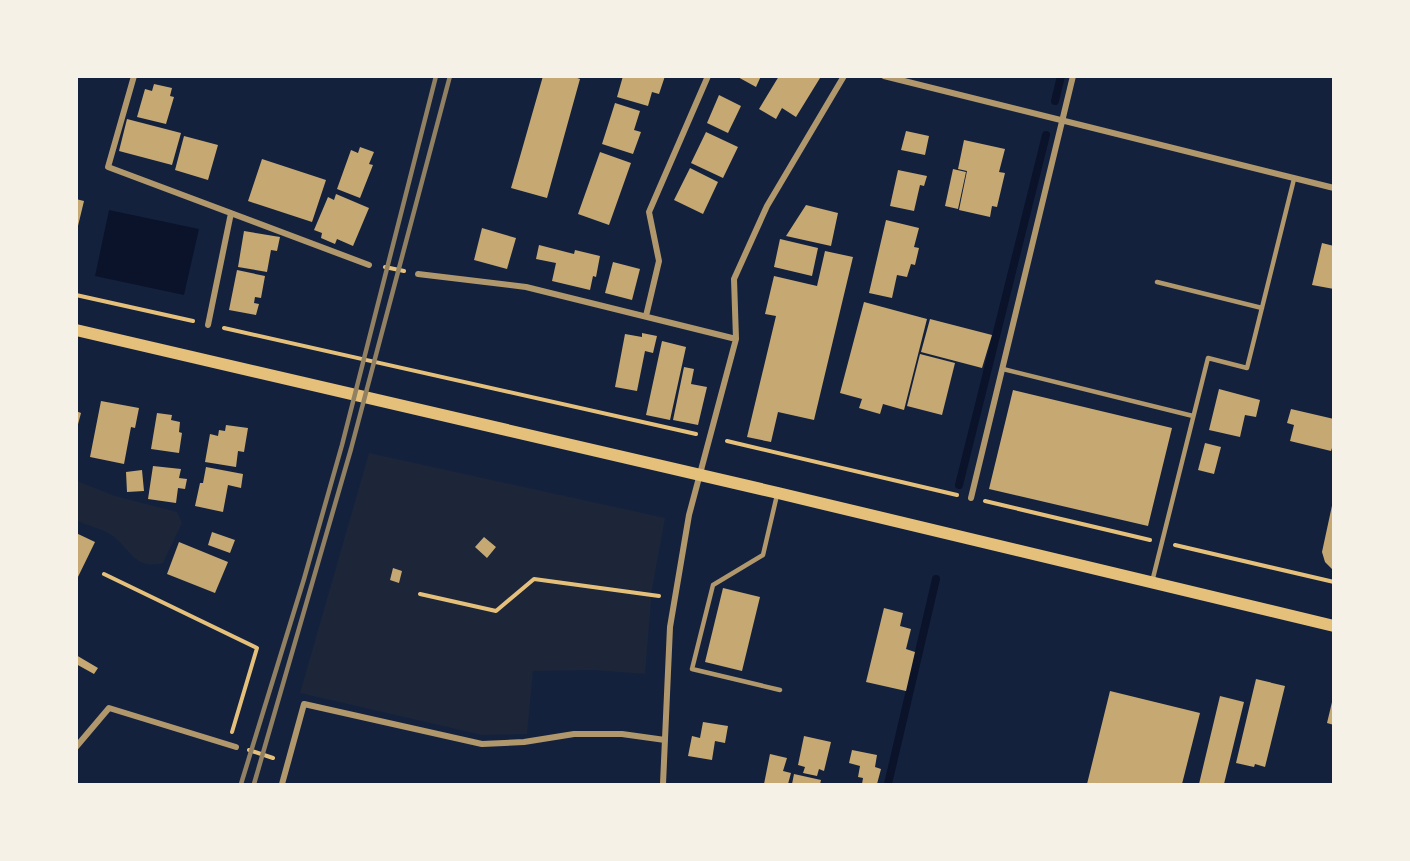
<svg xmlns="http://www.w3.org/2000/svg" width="1410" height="861" font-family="'Source Sans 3',sans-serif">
  <rect width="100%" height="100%" fill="#14213d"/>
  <path fill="#1d2539" d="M369 453 665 518 652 589 645 674 594 670 533 671 527 734 482 735 300 693Z
    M77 481 115 496 177 512 182 523 163 563C132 571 129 544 108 533 98 528 87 525 77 521Z"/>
  <path fill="#0b132b" d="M109 210 199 229 184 295 95 276Z"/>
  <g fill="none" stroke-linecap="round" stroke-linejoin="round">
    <path stroke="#0b132b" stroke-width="8" d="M1055 101 1061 76
      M959 485 1046 135
      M888 784 936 579"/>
  </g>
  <path fill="#c6a872" d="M543 76H572L580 79 547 198 511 188Z
    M623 76H665L659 94 652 92 648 106 617 97Z
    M736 76H761L756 87Z
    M779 76 820 78 796 117 782 108 776 119 759 109Z
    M154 84 172 88 170 96 174 97 166 124 137 117 145 89 152 91Z
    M719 95 741 106 728 133 707 123Z
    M615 103 640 111 634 130 641 132 633 154 602 144Z
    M127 119 181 133 172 165 119 151Z
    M906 131 929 136 925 155 901 150Z
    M706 132 738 147 723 178 691 163Z
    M184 136 218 145 208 180 175 170Z
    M964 140 1005 149 999 172 1005 173 997 207 992 206 990 217 959 210 967 171 958 169Z
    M360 147 374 152 369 164 373 165 360 198 337 189 351 150 358 153Z
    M600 152 631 163 609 225 578 214Z
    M262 159 326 180 312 222 248 201Z
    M690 168 718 182 703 214 674 200Z
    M953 169 966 172 958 209 945 206Z
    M898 170 927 176 924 186 920 185 914 211 890 206Z
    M336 194 369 208 353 246 337 239 335 244 321 238 322 233 314 230 328 197 334 200Z
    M76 199 84 201 77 230H76Z
    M806 205 838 213 831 246 786 236Z
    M886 220 919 228 914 247 919 248 915 265 911 264 907 277 897 275 892 298 869 293Z
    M482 228 516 238 507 269 474 260Z
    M244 231 280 237 277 251 271 250 267 272 238 267Z
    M780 239 818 248 812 276 774 267Z
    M1322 243 1334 246V289L1312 285Z
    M539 245 574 254 575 250 600 256 596 277 593 276 590 290 552 281 556 263 536 259Z
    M825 251 853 257 814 420 778 412 771 442 747 437 776 316 765 314 774 276 817 286Z
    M613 262 640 269 632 300 605 293Z
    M237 270 265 276 261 298 255 297 254 303 259 304 256 315 229 310Z
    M864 302 927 319 904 410 883 404 880 414 859 408 862 399 840 393Z
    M930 319 992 335 982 368 921 352Z
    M642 333 657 336 653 353 645 351 637 391 615 387 625 334 642 337Z
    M662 341 686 347 670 420 646 415Z
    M920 354 955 363 942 415 907 406Z
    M684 367 694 369 691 384 707 387 698 425 673 420Z
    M1219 389 1260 400 1256 417 1245 415 1240 437 1209 430Z
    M1013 390 1172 428 1148 526 989 489Z
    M101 401 139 408 135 428 131 427 124 464 90 457Z
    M1291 409 1334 419V442L1331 451 1290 441 1294 425 1287 423Z
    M76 411 81 413 77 428H76Z
    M157 413 172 415 171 420 180 422 179 432 182 433 179 453 151 449Z
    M226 425 248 428 244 452 238 451 236 467 205 462 210 434 218 436 219 430 225 431Z
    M1205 443 1221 447 1214 474 1198 470Z
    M153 466 181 469 179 478 187 479 185 489 178 488 176 503 148 499Z
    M206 467 243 474 241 488 228 485 223 512 195 506 200 483H203Z
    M142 470 144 491 127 492 126 472Z
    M1333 501H1334V571L1325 562 1322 552Z
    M212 532 235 540 230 553 208 545Z
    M76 533 95 542 76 581Z
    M484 537 496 547 487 558 475 547Z
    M179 542 228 562 215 593 167 574Z
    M393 568 402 571 399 583 390 580Z
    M723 588 760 597 742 671 705 662Z
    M884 608 903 613 900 626 911 629 906 649 915 652 906 691 866 682Z
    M76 655 98 668 94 674 76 664Z
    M1256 679 1285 686 1265 767 1255 764 1254 767 1236 763Z
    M1110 691 1200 713 1182 784H1087Z
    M1220 696 1244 702 1224 784H1199Z
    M1333 698H1334V725L1327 723Z
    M703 722 728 726 725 743 715 741 712 760 688 756 692 736 700 738Z
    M804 736 831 742 824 771 819 769 817 776 803 773 805 767 798 765Z
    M852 750 877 755 875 767 881 769 877 784H862L863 778 858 777 860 766 849 763Z
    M770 754 787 758 783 771 791 773 788 784H764Z
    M794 774 821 780 820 784H792Z"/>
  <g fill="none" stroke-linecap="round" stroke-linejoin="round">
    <path stroke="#e5c07b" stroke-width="4" d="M385 267 404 271
      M76 295 193 321
      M224 328 696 434
      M727 441 957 495
      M985 501 1150 540
      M1175 545 1334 582
      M104 574 257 648 232 732
      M420 594 496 611 534 579 659 596
      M249 750 273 758"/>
    <path stroke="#b1986c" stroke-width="4.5" d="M1157 282 1262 308
      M1003 369 1193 416
      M777 495 763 555 713 585 692 669 780 690
      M1152 582 1208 358 1247 368 1294 179"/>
    <path stroke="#b1986c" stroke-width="6" d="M134 76 108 167 369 265
      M884 76 1334 188
      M418 274 526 287 736 339
      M646 316 659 261 649 212 708 76
      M208 325 231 213
      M971 498 1073 76
      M76 747 109 708 236 747
      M282 784 304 704 482 744 524 742 574 734H622L665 740
      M663 784 670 627 689 515 736 339 734 279 767 206 844 76"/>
    <path stroke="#e5c07b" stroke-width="12" d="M76 330 778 493 1334 626"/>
    <path stroke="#918062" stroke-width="4.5" d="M241 784 304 579 342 445 436 76
      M254 784 351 449 450 76"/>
  </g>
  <rect width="1410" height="861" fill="none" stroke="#f6f1e7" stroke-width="156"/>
</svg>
